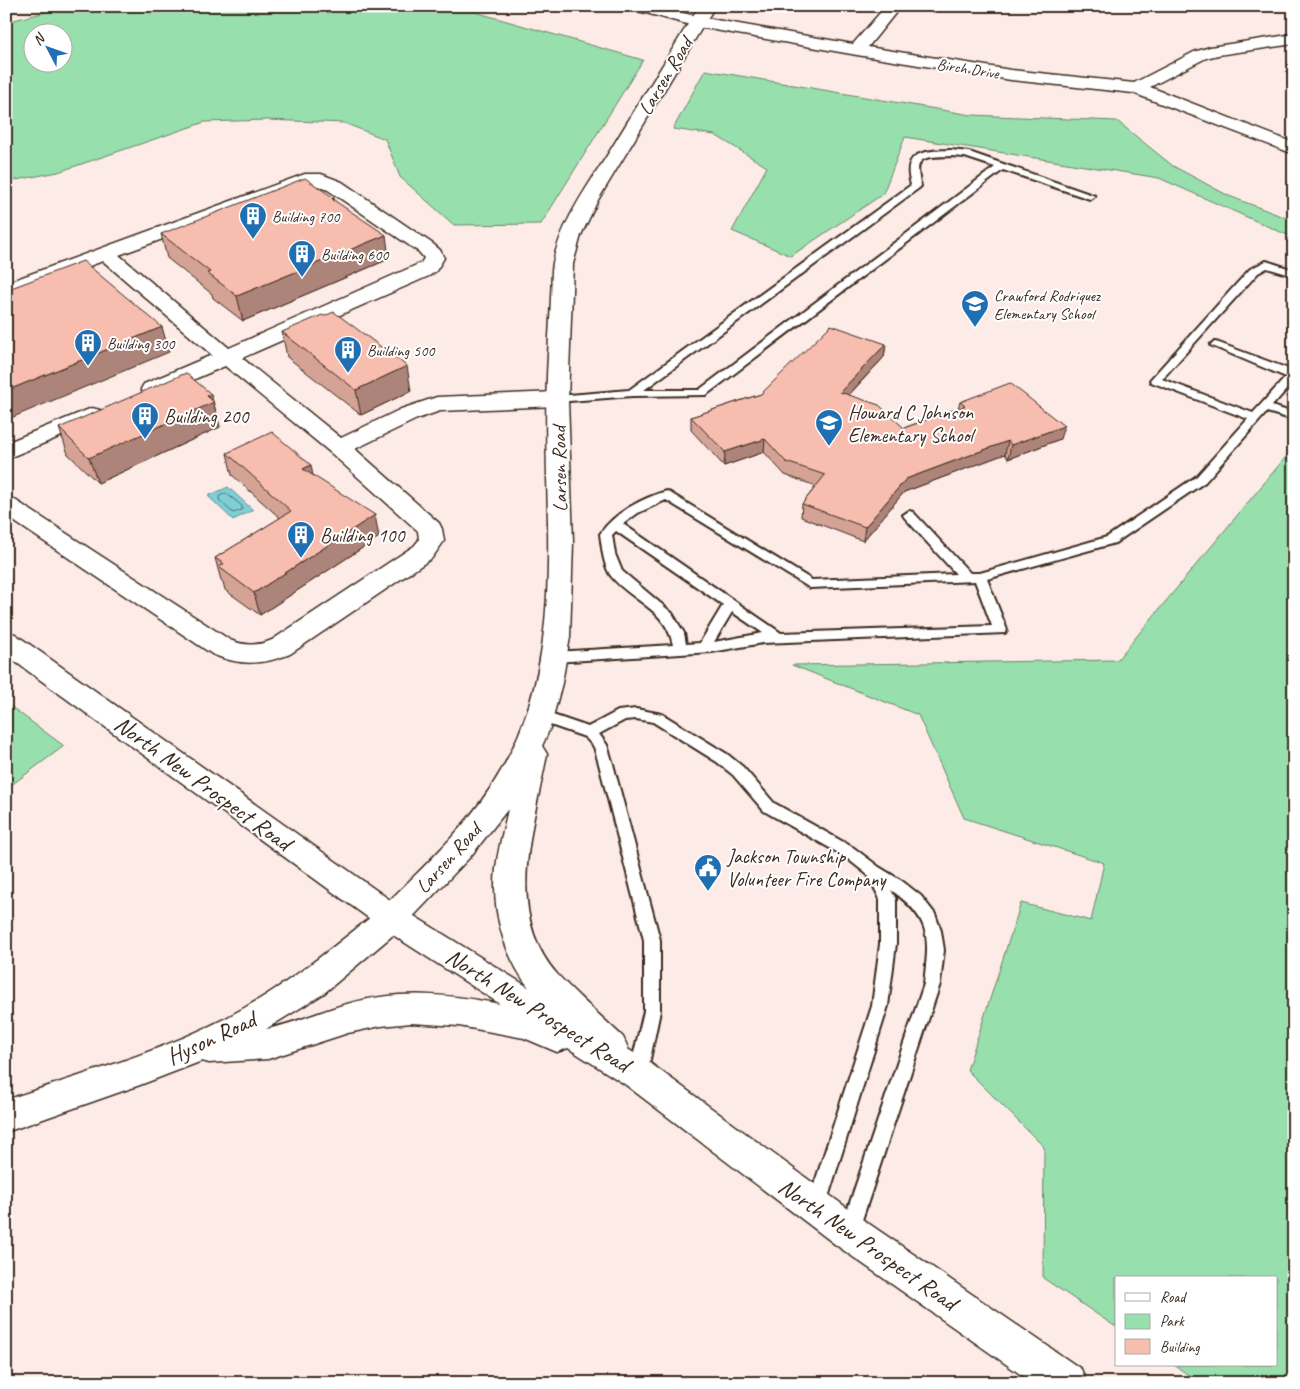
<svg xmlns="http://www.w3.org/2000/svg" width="1300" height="1389" font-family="Caveat,sans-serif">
  <rect width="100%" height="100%" fill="#fdebe7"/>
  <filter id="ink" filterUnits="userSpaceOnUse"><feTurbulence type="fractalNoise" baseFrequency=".02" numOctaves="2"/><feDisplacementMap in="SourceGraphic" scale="10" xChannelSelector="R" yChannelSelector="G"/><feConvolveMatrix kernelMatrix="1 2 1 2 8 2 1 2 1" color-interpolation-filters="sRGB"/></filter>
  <g filter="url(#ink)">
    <path fill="#97dfad" stroke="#698466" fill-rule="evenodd" d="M70 6H454L643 60 541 224 454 225 400 177 385 139 344 123 267 120 205 122 58 172 6 182V22ZM32 32H62V62H32Z
      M705 70 971 115 1117 121 1173 166 1229 196 1294 221V238L1159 178 905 137 883 194 791 256 732 231 767 167 715 135 673 129Z
      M1294 447V1383H1200L1174 1365H1276V1278H1116V1327L1043 1278 1044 1147 967 1070 1021 903 1091 921 1104 863 964 818 918 715 792 665 1117 660Z
      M6 703 64 746 6 789Z"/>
    <path fill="#7ecfd7" stroke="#638d8d" d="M228 487 253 510 233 520 208 496Z"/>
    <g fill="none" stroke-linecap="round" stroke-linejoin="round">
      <path stroke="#566c68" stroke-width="1" d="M226 493 242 506V510L233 513 219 500V497Z"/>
      <defs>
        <path id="service" d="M951 150 969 152 1095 196 1090 199 1003 170 706 395 632 396 557 402 551 399 557 396 629 390 911 185C901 151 924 151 951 150ZM951 156 965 157 995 167 699 390H644L919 188 921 186C912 155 925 157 951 156Z
          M1266 261 1294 270V276L1267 268 1258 273 1162 379 1253 413 1286 377 1210 345 1215 342 1219 343 1294 371V381L1272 406 1294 413V420L1267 412 1205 482 1115 543 987 579 1007 630 1005 633 763 643 712 652 554 662 549 660 547 657 549 654 554 652 673 645C666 608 632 602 611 576 603 565 602 547 600 534 614 513 642 498 667 491L812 580 956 574 905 518 903 515 909 511 913 512 970 573H980L1107 537 1197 476 1248 419 1151 382 1150 380 1250 269ZM666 500 810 588 975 581 992 626 781 633 623 524 638 513ZM616 531 723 605 700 643 686 644 684 633 672 613 622 571 615 554 612 535ZM732 612 763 633 714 642Z
          M636 709 662 714 727 754 743 767 774 803 854 848 879 867 902 881 921 896 935 914 941 931 944 950 940 984 858 1232 856 1238 849 1241 842 1238 840 1232 924 984C929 938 933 920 891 890L896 899V944L888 1006 825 1207 822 1213 816 1216 810 1213 807 1207 872 1006 880 944V899L868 875 844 856 764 811 733 775 717 762 653 722 636 719 625 720 599 734 607 745 613 764 660 940V1011L647 1074 644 1080 638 1082 632 1080 629 1074 644 1011V940L599 764 594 747 585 737 536 720 534 716 536 712 541 711 588 727 618 711Z"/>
        <path id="minor" d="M629 6H655L699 17 853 44 886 6H901L868 47 1011 70 1134 83 1194 52 1210 47 1294 34V44L1218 55 1206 58 1150 87 1294 143V154L1133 93 1011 80 857 55 698 27 631 9Z
          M305 174H321L342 182 433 244 440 250 444 258 436 271 429 276 242 358 341 438 401 409 437 397 557 392 565 394 568 399 565 404 557 406 440 411 417 419 355 449 439 523 442 529 444 541 432 558 290 654C262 665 240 666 212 654L6 516V497L15 500 230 640C244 646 258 646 272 640L414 546 419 540 418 531 331 453 225 366 160 394 152 396 144 394 141 389 144 384 212 355 103 261 6 296V283ZM307 186H318L328 190 419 252 424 258 421 263 229 348 119 255Z
          M92 408 100 410 103 415 100 420 6 459V443Z"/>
        <path id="tertiary" d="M699 6H715L598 200 581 235 573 264 568 400 573 542 570 637 562 683 550 728 542 746 547 754C534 825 503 913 557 974 577 996 601 1016 623 1037L628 1048 623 1059 611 1063 599 1059C578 1037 554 1017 534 994 505 960 491 912 496 869 498 849 504 828 508 809L470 857 403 927 392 931 381 927 6 655V632L15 634 390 900C431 860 474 819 502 769 570 650 541 506 547 376 548 350 550 324 551 297 552 286 551 274 553 263 561 221 589 185 611 149 640 101 670 54 699 6Z"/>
        <path id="secondary" d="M392 905 403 909 650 1063 862 1219 1081 1369 1087 1383H1033L836 1245 626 1085 568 1048 557 1052 524 1038 459 1026 411 1023 381 1026 348 1033 268 1059 209 1063 202 1061 140 1085 6 1132V1100C80 1075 157 1053 226 1018 283 989 332 948 381 909ZM393 935 500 1004C449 994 399 989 347 1004 320 1011 294 1024 266 1029L323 994Z"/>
      </defs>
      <use href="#service" stroke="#3b2a1e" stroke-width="4"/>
      <use href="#minor" stroke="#3b2a1e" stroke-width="3"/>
      <use href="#tertiary" stroke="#3b2a1e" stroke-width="3"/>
      <use href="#secondary" stroke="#3b2a1e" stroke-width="3"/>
      <use href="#service" fill="#fff" fill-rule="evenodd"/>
      <use href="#minor" fill="#fff" fill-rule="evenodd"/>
      <use href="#tertiary" fill="#fff" fill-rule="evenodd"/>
      <use href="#secondary" fill="#fff" fill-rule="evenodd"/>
    </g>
    <path fill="#d4a396" stroke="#3b2a1e" d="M334 198 335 201 389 259 243 321 213 298 212 294 167 258 161 234Z
      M282 332 411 391 361 415 287 357Z
      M886 344 884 357 849 395 904 428 958 408 960 402 1060 439 1008 459 1005 454 904 492 863 541 801 517 802 504 816 486 785 475 764 452 724 466 691 430V417L761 394Z
      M213 401 220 427 98 483 68 454 59 428Z
      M227 453 313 475 379 537 260 615 225 590 223 582 221 580 215 558 280 518 232 475Z"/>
    <path fill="#ad847a" stroke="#3b2a1e" d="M386 235 389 259 243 321 237 296Z
      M162 327 169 352 6 420V391Z
      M886 344 884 357 839 405 840 392Z
      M407 366 411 391 361 415 356 390Z
      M211 394 220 427 98 483 89 458Z
      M1064 426 1060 439 1008 459 1011 445Z
      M765 439 764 452 724 466 725 452Z
      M1008 441 1005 454 904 492 863 541 865 527 906 479Z
      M311 465 315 487 303 469Z
      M375 515 379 537 260 615 254 593Z"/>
    <path fill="#f7bdaf" stroke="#3b2a1e" d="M305 178 334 198 332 199 386 235 237 296 207 273 210 272 161 234Z
      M83 261 162 327 6 391V290Z
      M334 312 407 366 356 390 282 332 322 315 324 316Z
      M831 325 886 344 840 392 879 405 904 428 965 406 960 402 1010 383 1064 426 1011 445 1008 441 906 479 865 527 802 504 825 475 786 462 765 439 725 452 691 417 761 394Z
      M186 373 211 394 207 396 214 402 89 458 59 428Z
      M272 432 311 465 303 469 375 515 254 593 219 567 224 564 215 558 291 511 227 453Z"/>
  </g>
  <defs>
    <symbol id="building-pin" viewBox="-11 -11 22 30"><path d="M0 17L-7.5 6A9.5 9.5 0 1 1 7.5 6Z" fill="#1f6fb2" stroke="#fff"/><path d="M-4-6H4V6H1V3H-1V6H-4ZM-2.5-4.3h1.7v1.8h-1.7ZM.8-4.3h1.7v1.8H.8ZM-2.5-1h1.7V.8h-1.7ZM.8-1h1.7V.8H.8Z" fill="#fff"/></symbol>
    <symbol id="school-pin" viewBox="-11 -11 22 30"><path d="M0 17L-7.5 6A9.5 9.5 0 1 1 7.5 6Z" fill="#1f6fb2" stroke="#fff"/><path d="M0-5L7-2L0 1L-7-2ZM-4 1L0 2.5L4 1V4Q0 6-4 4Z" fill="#fff"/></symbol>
    <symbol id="civic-pin" viewBox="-11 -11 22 30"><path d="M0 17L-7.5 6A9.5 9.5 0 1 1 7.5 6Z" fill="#1f6fb2" stroke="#fff"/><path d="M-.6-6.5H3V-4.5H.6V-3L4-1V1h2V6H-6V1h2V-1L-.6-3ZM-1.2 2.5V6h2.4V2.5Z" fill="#fff"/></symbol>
  </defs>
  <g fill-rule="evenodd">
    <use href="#building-pin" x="237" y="200" width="32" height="43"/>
    <use href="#building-pin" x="286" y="238" width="32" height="43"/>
    <use href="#school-pin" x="959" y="288" width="32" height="43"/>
    <use href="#building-pin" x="72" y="327" width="32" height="43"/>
    <use href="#building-pin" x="332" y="334" width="32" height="43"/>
    <use href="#building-pin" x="129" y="400" width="32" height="43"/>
    <use href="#school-pin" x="813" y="407" width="32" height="43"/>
    <use href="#building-pin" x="285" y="519" width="32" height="43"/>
    <use href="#civic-pin" x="692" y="852" width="32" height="43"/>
  </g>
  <g text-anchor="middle" stroke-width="4" stroke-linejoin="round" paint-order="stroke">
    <g font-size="16" fill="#3b2a1e" stroke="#fff">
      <text transform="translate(968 68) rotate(9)" y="6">Birch Drive</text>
    </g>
    <g font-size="16" fill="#3b2a1e" stroke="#fff" text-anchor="start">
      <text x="272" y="222">Building 700</text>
      <text x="321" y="260">Building 600</text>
      <text x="994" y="301">Crawford Rodriquez<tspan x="994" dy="18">Elementary School</tspan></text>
      <text x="107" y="349">Building 300</text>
      <text x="367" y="356">Building 500</text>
    </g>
    <g font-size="20" fill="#3b2a1e" stroke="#fff">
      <text transform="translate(665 76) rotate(-59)" y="7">Larsen Road</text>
      <text transform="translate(559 469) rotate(-91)" y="7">Larsen Road</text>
      <text transform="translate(448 858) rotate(-48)" y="7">Larsen Road</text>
    </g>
    <g font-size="20" fill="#3b2a1e" stroke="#fff" text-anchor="start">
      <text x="848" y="419">Howard C Johnson<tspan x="848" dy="23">Elementary School</tspan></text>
      <text x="164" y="423">Building 200</text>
      <text x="320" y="542">Building 100</text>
      <text x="727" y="863">Jackson Township<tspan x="727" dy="23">Volunteer Fire Company</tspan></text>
    </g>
    <g font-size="24" fill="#3b2a1e" stroke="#fff">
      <text transform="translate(203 783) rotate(36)" y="8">North New Prospect Road</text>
      <text transform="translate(538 1010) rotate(32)" y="8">North New Prospect Road</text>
      <text transform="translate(211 1038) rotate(-25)" y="8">Hyson Road</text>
      <text transform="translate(868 1244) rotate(35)" y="8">North New Prospect Road</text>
    </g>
  </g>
  <rect width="1300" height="1389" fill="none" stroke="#fff" stroke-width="25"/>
  <rect x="12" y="12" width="1275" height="1364" fill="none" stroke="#3b2a1e" stroke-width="2" filter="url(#ink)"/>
  <rect x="1115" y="1276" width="162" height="90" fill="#ffffff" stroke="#b1aaa5"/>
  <rect x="1125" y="1293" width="25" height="8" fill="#ffffff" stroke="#b1aaa5"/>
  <text x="1160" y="1302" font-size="15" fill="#3b2a1e">Road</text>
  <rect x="1125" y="1314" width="25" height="15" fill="#97dfad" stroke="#b1aaa5"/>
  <text x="1160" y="1326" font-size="15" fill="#3b2a1e">Park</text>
  <rect x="1125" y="1339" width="25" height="15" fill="#f7bdaf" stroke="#b1aaa5"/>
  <text x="1160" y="1352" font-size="15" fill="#3b2a1e">Building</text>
  <g transform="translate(48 48) rotate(311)"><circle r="24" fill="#ffffff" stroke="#b1aaa5"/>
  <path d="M0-4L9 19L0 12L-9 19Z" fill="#1f6fb2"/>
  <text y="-8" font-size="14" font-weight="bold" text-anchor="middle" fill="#3b2a1e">N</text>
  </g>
</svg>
